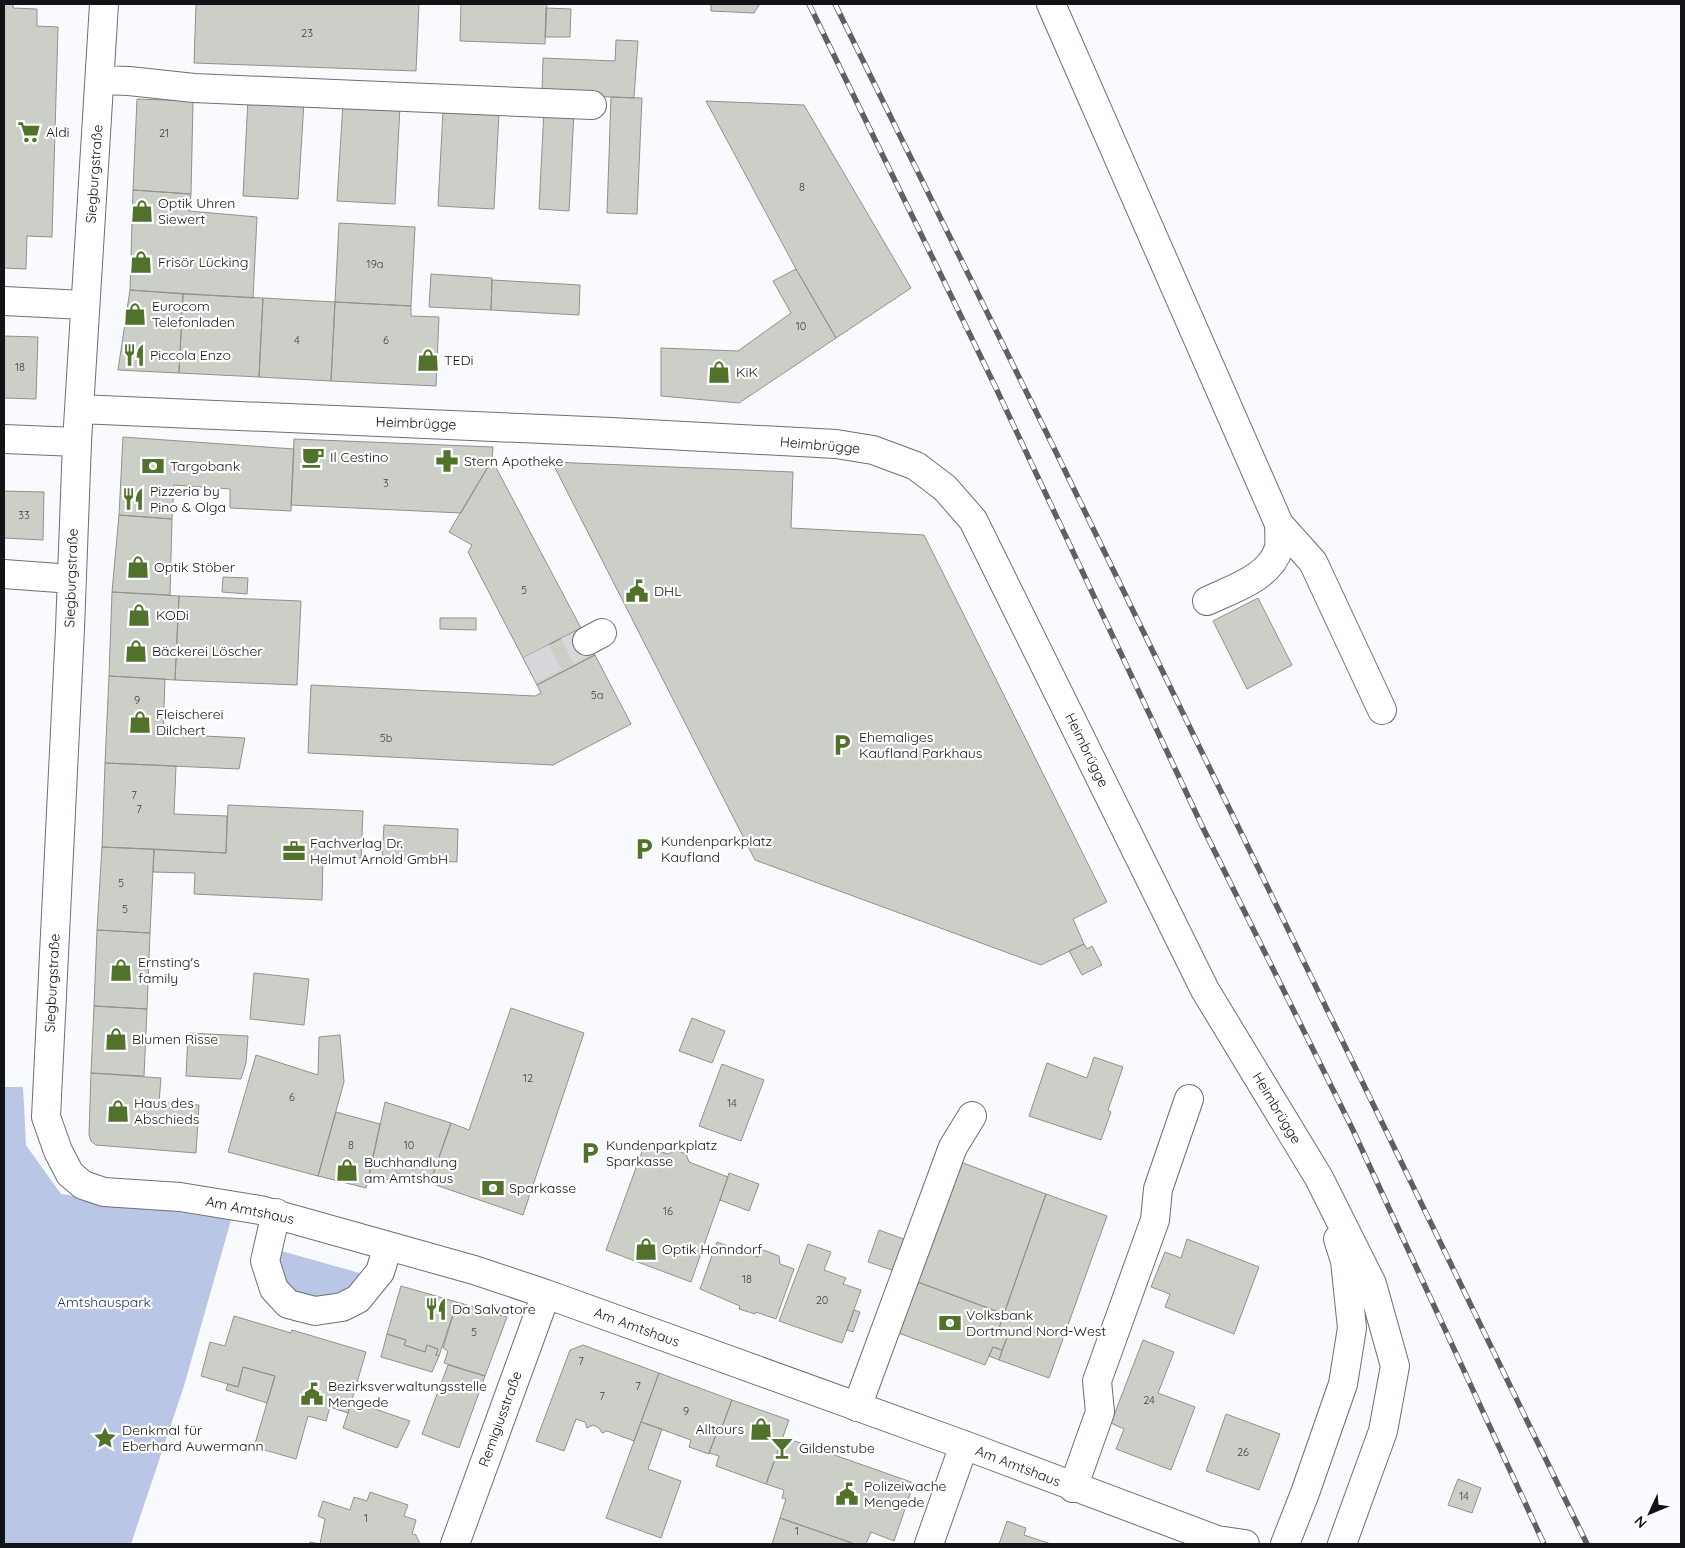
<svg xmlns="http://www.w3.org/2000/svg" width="1685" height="1548" font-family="Quicksand,sans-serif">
  <rect width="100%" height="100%" fill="#f9fafe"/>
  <path fill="#b9c6e5" d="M4 1087H23L26 1145 61 1194 231 1220 184 1386 131 1544H4Z
    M278 1250 363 1274 352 1292 325 1303C315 1299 304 1297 295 1292 282 1284 278 1264 278 1250Z"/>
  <path fill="#cbcfc7" stroke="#8e938b" d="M4 4H13V8L37 9V26L58 27 52 237 27 236 26 269 4 268Z
    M196 4H419L416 71 194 63Z
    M461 4H547L545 44 460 41Z
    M711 4H758L759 5 754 13 711 11Z
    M546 8 571 9 570 37H545Z
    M616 40 638 41 634 98 542 94 543 58 615 61Z
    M611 97 642 98 637 214 607 213Z
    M137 99 193 101 191 194 133 190Z
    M248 99 304 102 298 199 243 196Z
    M706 101 804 105 911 288 836 338 796 269Z
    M343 103 400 106 395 204 337 201Z
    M544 110 574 111 569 211 539 209Z
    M443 111 499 113 494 209 438 206Z
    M133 190 191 194 189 211 257 217 253 298 130 290Z
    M339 223 415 227 411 306 335 302Z
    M796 269 836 338 739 403 661 396V348L738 351 791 313 773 281Z
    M431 274 492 278 491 310 429 307Z
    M492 280 580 285 579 315 491 310Z
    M130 290 183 294 179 373 118 370Z
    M183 294 263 298 259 377 179 373Z
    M263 298 335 302 331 381 259 377Z
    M335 302 411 306V316L439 317 436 386 331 381Z
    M4 336 38 337 36 399 4 398Z
    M123 437 294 449 291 511 230 508V489L174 485 172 519 119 515Z
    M294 439 493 447 492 460 461 513 291 505Z
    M492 460 581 628 523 658 468 552 472 545 449 532Z
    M552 462 793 472 791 528 924 535 1107 902 1073 919 1084 944 1041 965 755 860Z
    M4 491 44 492 43 540 4 538Z
    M119 515 172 519 170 595 112 592Z
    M223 577 248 578 247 594 222 592Z
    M112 592 179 596 175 680 109 676Z
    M179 596 301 601 297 685 175 680Z
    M1258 598 1292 665 1247 689 1213 621Z
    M440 618H476V630L440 629Z
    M581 628 595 655 537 685 523 658Z
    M595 655 631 724 553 765 308 753 311 685 535 696 541 693 537 685Z
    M109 676 165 679 163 734 245 738 239 769 105 763Z
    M105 763 176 766 174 814 227 816 226 853 102 847Z
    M228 805 363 811 361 858 323 857 322 900 194 894 195 873 153 872 154 849 226 853Z
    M384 825 458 829 457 862 382 859Z
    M102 847 154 849 150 933 97 930Z
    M97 930 150 933 147 1009 94 1006Z
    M1084 944 1087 949 1092 946 1102 965 1082 975 1069 951Z
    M254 973 309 979 304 1025 250 1019Z
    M94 1006 147 1009 144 1076 91 1073Z
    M511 1008 584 1033 523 1215 430 1183 451 1123 469 1130Z
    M692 1018 725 1031 712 1063 679 1051Z
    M188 1033 248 1036 246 1063 241 1079 186 1076Z
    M340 1035 344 1082 318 1176 228 1152 256 1055 318 1075 319 1037Z
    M1094 1057 1123 1067 1108 1110 1111 1112 1101 1140 1029 1116 1047 1063 1087 1078Z
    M722 1064 764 1080 741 1141 699 1126Z
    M91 1073 161 1078 159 1102 199 1105 196 1153 96 1145 91 1141 89 1135Z
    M385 1102 451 1123 430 1183 394 1172 391 1180 369 1177Z
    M336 1112 380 1124 366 1188 318 1176Z
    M644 1146 668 1154 676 1150 686 1154 689 1162 728 1177 691 1282 606 1250Z
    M958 1161 1046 1194 1004 1314 915 1281Z
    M729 1173 759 1184 749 1211 720 1200Z
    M1046 1194 1107 1216 1049 1378 999 1360 1008 1335 998 1331Z
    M879 1230 906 1240 895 1271 868 1262Z
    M1187 1239 1259 1267 1234 1334 1165 1307 1170 1294 1151 1287 1165 1252 1181 1258Z
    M717 1242 758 1257 761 1249 779 1256 780 1264 794 1269 776 1319 756 1312 755 1314 739 1309 740 1306 700 1289Z
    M808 1244 831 1252 824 1270 846 1278 843 1284 861 1290 842 1343 779 1321Z
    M915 1281 1004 1314 998 1331 1008 1335 1002 1350 993 1347 985 1365 896 1332Z
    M401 1286 457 1302 439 1356 436 1355 438 1349 427 1345 425 1352 404 1345 406 1340 387 1334Z
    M457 1302 507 1317 485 1376 444 1363 448 1351 443 1348Z
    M854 1310 860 1312 853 1332 847 1330Z
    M234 1316 291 1333 292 1330 366 1352 348 1413 330 1407 326 1421 308 1416 296 1459 254 1447 275 1376 243 1367 238 1387 201 1376 210 1342 225 1346Z
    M387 1334 406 1340 404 1345 425 1352 427 1345 438 1349 436 1355 439 1356 432 1372 381 1357Z
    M1143 1340 1174 1352 1158 1393 1195 1407 1171 1470 1116 1449 1124 1429 1111 1423Z
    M583 1345 659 1373 634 1441 607 1431 602 1433 599 1428 593 1425 587 1428 585 1422 576 1419 564 1451 536 1441 570 1350Z
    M993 1347 1002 1350 999 1360 989 1356Z
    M448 1365 485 1376 459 1448 422 1434Z
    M243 1367 275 1376 267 1403 226 1390 228 1384 238 1387Z
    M659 1373 732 1400 722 1427 719 1426 709 1454 689 1447 691 1440 641 1422Z
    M732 1400 789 1420 766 1484 716 1466 719 1456 709 1453 719 1426 722 1427Z
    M352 1401 410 1421 397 1448 343 1428Z
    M1226 1414 1280 1434 1259 1490 1206 1471Z
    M641 1422 662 1429 648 1469 681 1481 661 1538 606 1518Z
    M783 1437 914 1483 894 1541 871 1532 866 1544H855L780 1518 786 1499 782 1498 784 1490 766 1484Z
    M1458 1479 1481 1488 1472 1513 1448 1505Z
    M370 1492 408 1505 404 1516 416 1520 412 1534 416 1535 420 1544H309L310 1542 320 1544 325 1519 318 1516 323 1501 350 1510 354 1497 367 1501Z
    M780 1518 855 1544H772Z
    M1007 1521 1026 1528 1024 1535 1051 1544H999Z"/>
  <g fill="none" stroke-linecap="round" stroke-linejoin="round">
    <path stroke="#d6d7db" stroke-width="28" stroke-dasharray="28 14" stroke-linecap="butt" d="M530 670 587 641"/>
    <defs>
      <path id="minor" d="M104 4 77 442 70 629 46 1117 58 1151 70 1174 83 1185 104 1192 180 1197 260 1210 474 1270 546 1294 964 1445 1217 1540 1245 1544
        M1051 4 1279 524C1279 531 1280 541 1279 548 1270 578 1232 589 1207 601
        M100 80 129 81 194 88 592 105
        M4 301 84 305
        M79 409 611 432 836 444 873 450 916 466 945 488 973 520 1205 990 1319 1178 1372 1284 1395 1366 1383 1431 1342 1544
        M4 439 77 442
        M1279 524 1313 562 1382 710
        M4 574 72 579
        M587 641 602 633
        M276 1213 265 1261 274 1289 288 1304 315 1311 342 1307 358 1299 380 1272 388 1246
        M857 1407 953 1147 972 1116
        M1073 1488 1100 1412 1097 1381 1155 1220 1158 1189 1189 1099
        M455 1544 546 1294
        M929 1544 964 1445
        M1285 1544 1305 1493 1343 1384 1352 1328 1345 1261 1338 1239"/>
    </defs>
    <use href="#minor" stroke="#6c6f76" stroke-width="30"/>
    <use href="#minor" stroke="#fff" stroke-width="28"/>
    <defs>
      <path id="rail" d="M809 4 995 386 1203 828 1352 1128 1544 1544
        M835 4 1052 444 1587 1544"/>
    </defs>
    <use href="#rail" stroke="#5f6063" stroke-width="5.5"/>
    <use href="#rail" stroke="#fff" stroke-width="4" stroke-dasharray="11" stroke-linecap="butt"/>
  </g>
  <defs>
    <symbol id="supermarket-bare" viewBox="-9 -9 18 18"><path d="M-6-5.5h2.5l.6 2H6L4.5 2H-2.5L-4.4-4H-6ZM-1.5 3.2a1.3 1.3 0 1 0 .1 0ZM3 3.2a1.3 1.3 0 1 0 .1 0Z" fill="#50722a" stroke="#fff" stroke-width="2.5" paint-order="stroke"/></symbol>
    <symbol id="shop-bare" viewBox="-9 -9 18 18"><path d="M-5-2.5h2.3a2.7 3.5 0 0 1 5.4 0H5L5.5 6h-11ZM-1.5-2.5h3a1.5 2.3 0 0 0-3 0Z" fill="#50722a" stroke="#fff" stroke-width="2.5" paint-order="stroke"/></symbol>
    <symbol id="restaurant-bare" viewBox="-9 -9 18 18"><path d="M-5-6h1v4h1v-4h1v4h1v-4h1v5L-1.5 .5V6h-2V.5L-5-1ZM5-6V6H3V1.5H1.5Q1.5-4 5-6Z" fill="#50722a" stroke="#fff" stroke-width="2.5" paint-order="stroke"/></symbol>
    <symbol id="cafe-bare" viewBox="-9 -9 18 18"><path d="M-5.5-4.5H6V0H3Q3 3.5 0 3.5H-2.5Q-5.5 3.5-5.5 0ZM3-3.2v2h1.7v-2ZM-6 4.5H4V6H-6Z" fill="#50722a" stroke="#fff" stroke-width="2.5" paint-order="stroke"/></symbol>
    <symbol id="pharmacy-bare" viewBox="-9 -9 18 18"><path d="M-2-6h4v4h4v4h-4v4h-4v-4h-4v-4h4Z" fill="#50722a" stroke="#fff" stroke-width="2.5" paint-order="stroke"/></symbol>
    <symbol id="bank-bare" viewBox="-9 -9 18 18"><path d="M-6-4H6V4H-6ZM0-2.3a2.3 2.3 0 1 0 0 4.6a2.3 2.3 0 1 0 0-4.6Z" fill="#50722a" stroke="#fff" stroke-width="2.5" paint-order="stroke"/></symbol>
    <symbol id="civic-bare" viewBox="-9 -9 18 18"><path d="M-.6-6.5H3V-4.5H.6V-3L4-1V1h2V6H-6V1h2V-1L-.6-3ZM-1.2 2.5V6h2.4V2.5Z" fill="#50722a" stroke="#fff" stroke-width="2.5" paint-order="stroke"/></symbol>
    <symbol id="parking-bare" viewBox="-9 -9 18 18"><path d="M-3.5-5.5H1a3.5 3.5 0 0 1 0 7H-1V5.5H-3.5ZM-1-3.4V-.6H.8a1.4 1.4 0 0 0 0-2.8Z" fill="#50722a" stroke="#fff" stroke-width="2.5" paint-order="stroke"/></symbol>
    <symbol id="office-bare" viewBox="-9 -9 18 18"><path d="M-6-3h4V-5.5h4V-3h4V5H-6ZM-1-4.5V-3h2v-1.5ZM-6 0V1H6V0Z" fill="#50722a" stroke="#fff" stroke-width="2.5" paint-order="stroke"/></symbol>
    <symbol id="sight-bare" viewBox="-9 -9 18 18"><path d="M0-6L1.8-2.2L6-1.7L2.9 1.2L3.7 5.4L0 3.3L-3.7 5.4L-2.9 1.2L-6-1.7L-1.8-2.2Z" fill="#50722a" stroke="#fff" stroke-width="2.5" paint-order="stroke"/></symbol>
    <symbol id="bar-bare" viewBox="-9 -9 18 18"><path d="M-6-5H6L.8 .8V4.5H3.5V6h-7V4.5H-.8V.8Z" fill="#50722a" stroke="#fff" stroke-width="2.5" paint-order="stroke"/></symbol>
  </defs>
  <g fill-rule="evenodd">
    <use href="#supermarket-bare" x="13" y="116" width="32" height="32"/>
    <use href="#shop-bare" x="126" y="195" width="32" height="32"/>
    <use href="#shop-bare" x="125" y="246" width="32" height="32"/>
    <use href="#shop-bare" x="119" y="298" width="32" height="32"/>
    <use href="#restaurant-bare" x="118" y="339" width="32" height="32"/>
    <use href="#shop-bare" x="412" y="344" width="32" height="32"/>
    <use href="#shop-bare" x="703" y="356" width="32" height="32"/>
    <use href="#cafe-bare" x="297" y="441" width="32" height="32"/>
    <use href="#pharmacy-bare" x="431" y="445" width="32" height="32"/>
    <use href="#bank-bare" x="137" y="450" width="32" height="32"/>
    <use href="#restaurant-bare" x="117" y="483" width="32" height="32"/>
    <use href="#shop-bare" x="122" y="551" width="32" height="32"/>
    <use href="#civic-bare" x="621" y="575" width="32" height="32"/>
    <use href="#shop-bare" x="123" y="599" width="32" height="32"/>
    <use href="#shop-bare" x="120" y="635" width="32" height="32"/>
    <use href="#shop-bare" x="124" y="706" width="32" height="32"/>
    <use href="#parking-bare" x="826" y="729" width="32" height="32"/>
    <use href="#parking-bare" x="628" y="833" width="32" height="32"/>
    <use href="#office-bare" x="278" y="835" width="32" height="32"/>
    <use href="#shop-bare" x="105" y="954" width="32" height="32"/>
    <use href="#shop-bare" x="100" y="1023" width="32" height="32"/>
    <use href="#shop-bare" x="102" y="1095" width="32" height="32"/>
    <use href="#parking-bare" x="574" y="1137" width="32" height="32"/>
    <use href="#shop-bare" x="331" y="1154" width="32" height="32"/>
    <use href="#bank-bare" x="477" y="1172" width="32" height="32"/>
    <use href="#shop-bare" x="630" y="1233" width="32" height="32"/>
    <use href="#restaurant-bare" x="420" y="1293" width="32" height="32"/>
    <use href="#bank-bare" x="934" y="1307" width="32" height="32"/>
    <use href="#civic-bare" x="296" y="1378" width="32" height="32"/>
    <use href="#shop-bare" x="745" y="1413" width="32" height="32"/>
    <use href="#sight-bare" x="89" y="1422" width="32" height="32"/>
    <use href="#bar-bare" x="766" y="1432" width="32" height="32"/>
    <use href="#civic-bare" x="831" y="1478" width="32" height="32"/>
  </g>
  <g text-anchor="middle" stroke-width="4.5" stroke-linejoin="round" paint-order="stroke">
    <g font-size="11" fill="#404242">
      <text x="307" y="37">23</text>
      <text x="164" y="137">21</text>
      <text x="802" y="191">8</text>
      <text x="375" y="268">19a</text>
      <text x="801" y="330">10</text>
      <text x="297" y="344">4</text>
      <text x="386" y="344">6</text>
      <text x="20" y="371">18</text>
      <text x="386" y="487">3</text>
      <text x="24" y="519">33</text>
      <text x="524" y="594">5</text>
      <text x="597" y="699">5a</text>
      <text x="137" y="704">9</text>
      <text x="386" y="742">5b</text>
      <text x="134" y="799">7</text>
      <text x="139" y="813">7</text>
      <text x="121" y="887">5</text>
      <text x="125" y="913">5</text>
      <text x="528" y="1082">12</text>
      <text x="292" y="1101">6</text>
      <text x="732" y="1107">14</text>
      <text x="351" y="1149">8</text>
      <text x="409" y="1149">10</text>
      <text x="668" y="1215">16</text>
      <text x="747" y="1283">18</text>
      <text x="822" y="1304">20</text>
      <text x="474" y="1336">5</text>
      <text x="581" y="1365">7</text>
      <text x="638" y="1390">7</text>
      <text x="602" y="1400">7</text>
      <text x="1149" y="1404">24</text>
      <text x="686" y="1415">9</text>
      <text x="1243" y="1456">26</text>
      <text x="1464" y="1500">14</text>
      <text x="366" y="1522">1</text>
      <text x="797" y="1535">1</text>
    </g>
    <g font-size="14" fill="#121316" stroke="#fff" text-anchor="start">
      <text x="46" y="137">Aldi</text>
      <text x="158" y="208">Optik Uhren<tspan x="158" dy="16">Siewert</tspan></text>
      <text x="158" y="267">Frisör Lücking</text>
      <text x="152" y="311">Eurocom<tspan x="152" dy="16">Telefonladen</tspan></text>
      <text x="150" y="360">Piccola Enzo</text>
      <text x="444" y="365">TEDi</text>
      <text x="736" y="377">KiK</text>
      <text x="330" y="462">Il Cestino</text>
      <text x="464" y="466">Stern Apotheke</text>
      <text x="170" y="471">Targobank</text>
      <text x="150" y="496">Pizzeria by<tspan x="150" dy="16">Pino &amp; Olga</tspan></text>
      <text x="154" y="572">Optik Stöber</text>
      <text x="654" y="596">DHL</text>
      <text x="156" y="620">KODi</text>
      <text x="152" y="656">Bäckerei Löscher</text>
      <text x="156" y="719">Fleischerei<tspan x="156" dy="16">Dilchert</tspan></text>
      <text x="859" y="742">Ehemaliges<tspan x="859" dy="16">Kaufland Parkhaus</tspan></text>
      <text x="661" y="846">Kundenparkplatz<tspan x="661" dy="16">Kaufland</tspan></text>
      <text x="310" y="848">Fachverlag Dr.<tspan x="310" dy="16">Helmut Arnold GmbH</tspan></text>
      <text x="138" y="967">Ernsting's<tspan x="138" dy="16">family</tspan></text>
      <text x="132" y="1044">Blumen Risse</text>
      <text x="134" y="1108">Haus des<tspan x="134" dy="16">Abschieds</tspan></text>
      <text x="606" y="1150">Kundenparkplatz<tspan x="606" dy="16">Sparkasse</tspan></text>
      <text x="364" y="1167">Buchhandlung<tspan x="364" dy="16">am Amtshaus</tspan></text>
      <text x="509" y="1193">Sparkasse</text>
      <text x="662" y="1254">Optik Honndorf</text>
      <text x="452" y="1314">Da Salvatore</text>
      <text x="966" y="1320">Volksbank<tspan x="966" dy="16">Dortmund Nord-West</tspan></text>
      <text x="328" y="1391">Bezirksverwaltungsstelle<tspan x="328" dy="16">Mengede</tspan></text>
      <text x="744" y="1434" text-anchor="end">Alltours</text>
      <text x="122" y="1435">Denkmal für<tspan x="122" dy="16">Eberhard Auwermann</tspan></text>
      <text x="799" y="1453">Gildenstube</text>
      <text x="864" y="1491">Polizeiwache<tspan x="864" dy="16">Mengede</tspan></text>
    </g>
    <g font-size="14" fill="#121316" stroke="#fff">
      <text transform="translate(94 174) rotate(-86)" y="5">Siegburgstraße</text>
      <text transform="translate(416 423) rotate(2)" y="5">Heimbrügge</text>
      <text transform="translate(820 445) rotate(5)" y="5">Heimbrügge</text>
      <text transform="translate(71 578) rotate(-88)" y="5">Siegburgstraße</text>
      <text transform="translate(1087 750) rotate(64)" y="5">Heimbrügge</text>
      <text transform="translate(52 983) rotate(-87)" y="5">Siegburgstraße</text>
      <text transform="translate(1277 1108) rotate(59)" y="5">Heimbrügge</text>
      <text transform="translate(250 1210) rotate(12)" y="5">Am Amtshaus</text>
      <text transform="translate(637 1327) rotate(20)" y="5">Am Amtshaus</text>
      <text transform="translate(500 1419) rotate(-70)" y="5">Remigiusstraße</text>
      <text transform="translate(1018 1466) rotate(21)" y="5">Am Amtshaus</text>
    </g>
    <g font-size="14" fill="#1f316c" stroke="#fff">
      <text x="104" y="1307">Amtshauspark</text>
    </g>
  </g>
  <rect width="1685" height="1548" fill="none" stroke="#121316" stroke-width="10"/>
  <g transform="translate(1650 1513) rotate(226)" stroke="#ffffff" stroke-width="4" paint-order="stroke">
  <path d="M0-4L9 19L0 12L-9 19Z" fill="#121316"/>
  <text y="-8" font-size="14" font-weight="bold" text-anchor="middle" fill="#121316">N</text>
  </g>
</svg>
